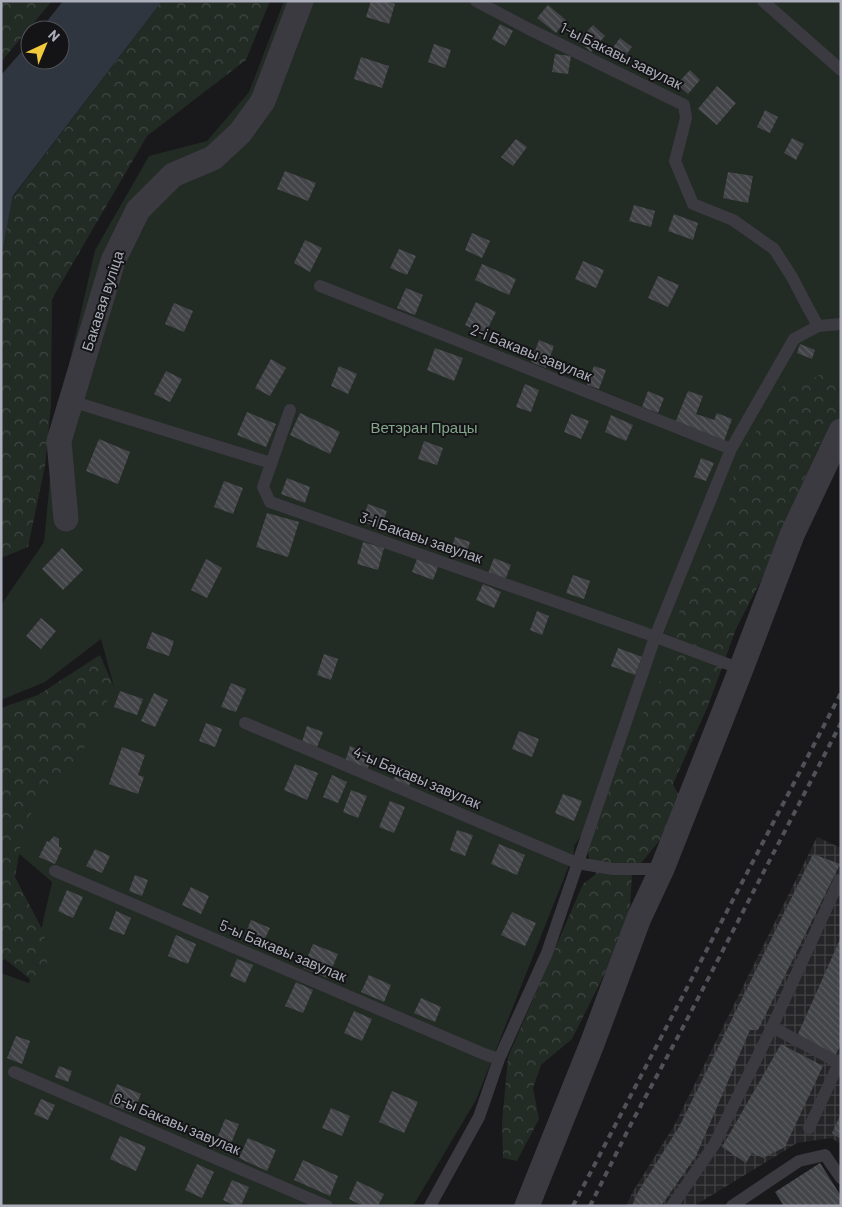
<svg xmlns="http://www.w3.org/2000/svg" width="842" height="1207" font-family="Barlow,sans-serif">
  <defs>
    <pattern id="industrial-grid" width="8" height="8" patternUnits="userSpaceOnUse" patternTransform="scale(1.25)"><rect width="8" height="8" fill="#252528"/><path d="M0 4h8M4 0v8" fill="none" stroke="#424245"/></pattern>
    <pattern id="forest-crowns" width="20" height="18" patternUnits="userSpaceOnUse" patternTransform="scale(1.25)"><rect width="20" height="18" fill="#232b25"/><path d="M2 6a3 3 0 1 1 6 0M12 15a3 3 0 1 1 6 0" fill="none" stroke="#404743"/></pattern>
    <pattern id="building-back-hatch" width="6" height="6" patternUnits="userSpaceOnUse" patternTransform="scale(1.25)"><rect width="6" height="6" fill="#434448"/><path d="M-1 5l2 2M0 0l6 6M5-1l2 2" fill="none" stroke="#5b5c60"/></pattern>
  </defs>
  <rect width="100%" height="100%" fill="#19191b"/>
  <path fill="url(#industrial-grid)" d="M817 837 841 848V1144L831 1138 797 1143 694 1206H626L632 1193 674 1126Z"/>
  <path fill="#232b25" d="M284 1H841V424L749 591 574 846V853L476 1100 413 1206H1V973L29 983 52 882 4 841 114 687 101 639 45 682 1 700V605L44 542 55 426 95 250 149 156 207 141 249 92Z"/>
  <path fill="url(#forest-crowns)" d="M1 1H52L1 62Z
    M162 1H270L246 60 147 136 52 299 51 405 45 466 28 547 1 558V257L13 197Z
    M826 371 841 379V406L811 458 797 510 736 629 708 706 673 784 685 807 664 835 632 874 629 925 572 1039 541 1065 533 1088 539 1119 517 1161 503 1158 502 1123 508 1057 583 884 596 874 588 855 587 828 607 782 660 681 668 643 697 564 728 508 738 452 768 418 777 392 789 380 803 385Z
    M100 655 114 687 81 755 25 821 15 877 44 933 48 973 36 984 5 959 1 961V708L38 695Z"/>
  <path fill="#2f363f" d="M63 1H162L13 196 1 258V75L30 42V60H60V30H40Z"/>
  <path fill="url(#building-back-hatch)" d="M371 1H386L395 4 389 24 366 17Z
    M548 5 566 20 556 33 537 18Z
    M500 24 513 31 505 46 492 39Z
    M593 25 605 36 591 52 578 41Z
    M620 38 632 47 620 62 609 53Z
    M434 44 451 50 445 68 428 62Z
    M555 54 571 56 568 74 552 72Z
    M361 57 389 66 382 88 354 79Z
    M690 70 700 80 688 94 677 84Z
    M717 86 736 103 717 125 698 109Z
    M765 110 778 117 770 133 757 127Z
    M792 138 804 144 796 160 784 153Z
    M516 139 527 147 513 166 501 157Z
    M285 171 316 183 308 201 277 189Z
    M728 172 753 176 748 203 723 198Z
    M634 205 655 211 651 227 629 221Z
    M674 214 698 223 693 240 668 231Z
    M472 233 490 241 482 258 465 250Z
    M305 240 322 248 310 272 294 263Z
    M399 249 416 256 407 275 390 268Z
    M583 261 604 270 596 288 575 279Z
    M482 264 516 279 509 295 475 280Z
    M658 276 679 285 668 307 648 298Z
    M406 288 423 295 415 315 397 308Z
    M476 302 496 312 485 334 465 325Z
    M174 303 193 311 184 332 165 324Z
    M539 340 554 346 546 368 531 362Z
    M800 344 815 350 812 359 797 353Z
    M435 348 463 358 454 381 427 370Z
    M271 359 286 368 270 396 255 388Z
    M339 366 357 374 348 394 331 386Z
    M594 366 606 370 599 389 587 385Z
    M166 371 182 379 170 402 154 394Z
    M525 384 539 390 531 412 516 407Z
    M648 391 664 398 658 413 642 407Z
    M688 391 703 396 696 414 714 420 717 413 732 419 724 441 675 423Z
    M247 412 276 424 266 447 237 435Z
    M300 413 340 432 330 454 290 435Z
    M571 414 589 421 581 439 564 432Z
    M611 415 633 425 626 441 605 432Z
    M99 439 130 452 118 484 86 471Z
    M424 441 443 448 437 465 418 459Z
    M701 458 714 463 706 481 694 477Z
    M287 478 310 487 305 503 281 494Z
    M224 481 243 488 233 514 214 507Z
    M368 504 387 511 381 528 362 522Z
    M267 513 299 522 288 557 256 547Z
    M455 537 470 542 465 559 450 554Z
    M363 542 384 548 378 570 357 564Z
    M62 548 83 570 63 590 42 569Z
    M494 558 511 565 504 583 487 576Z
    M206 559 222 568 207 598 191 590Z
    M417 559 438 567 433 580 412 572Z
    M573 575 590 581 584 599 566 593Z
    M483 584 501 592 494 608 476 600Z
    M537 611 549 616 542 635 530 630Z
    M41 618 56 631 41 649 26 636Z
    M152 632 174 641 169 656 146 648Z
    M618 648 642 657 635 675 611 666Z
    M324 654 338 659 331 680 317 675Z
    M231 683 246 689 236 712 221 707Z
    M120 691 143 699 137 715 114 707Z
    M154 693 168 700 155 727 141 721Z
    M206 723 222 729 215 747 199 741Z
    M307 726 323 732 317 747 302 742Z
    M519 731 539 739 532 757 512 749Z
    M350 746 373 755 367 770 345 762Z
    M122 747 145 755 138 775 144 777 138 794 109 784Z
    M295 764 318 773 307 800 284 790Z
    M400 765 415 772 408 788 393 781Z
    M332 775 347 782 338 803 323 797Z
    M351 790 367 796 358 818 343 812Z
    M563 794 582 801 574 821 555 813Z
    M390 801 405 807 394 833 379 827Z
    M457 830 473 835 465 856 450 850Z
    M54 836 59 839V847L62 848 55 864 39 857 47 841 49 842Z
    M499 844 525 855 517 875 491 864Z
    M95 849 110 856 102 873 86 866Z
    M813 854 840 864 758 1030H750L696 1156 661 1206H632L638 1192 679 1127Z
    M135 875 148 880 142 896 129 891Z
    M191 887 209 896 201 914 182 905Z
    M67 890 83 897 73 918 58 911Z
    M116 911 131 918 124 935 109 929Z
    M512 912 536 923 525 946 501 935Z
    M251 920 270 928 261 947 243 939Z
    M176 935 196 944 188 964 168 956Z
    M841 937V1044L835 1056 798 1034Z
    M313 944 338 954 328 978 303 968Z
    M237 959 253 965 245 983 230 976Z
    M369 975 391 985 384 1002 361 992Z
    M296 982 313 990 303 1013 285 1006Z
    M421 998 441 1007 435 1022 414 1013Z
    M354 1011 372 1019 362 1041 344 1033Z
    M16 1036 30 1041 22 1064 7 1058Z
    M781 1044 823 1066 785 1147 763 1158 752 1153 746 1163 722 1147Z
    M59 1066 72 1071 68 1082 55 1077Z
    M117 1084 141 1094 133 1113 109 1104Z
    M392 1091 418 1102 404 1133 379 1122Z
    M41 1099 55 1105 48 1120 34 1114Z
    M331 1108 350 1116 342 1136 322 1128Z
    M841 1113V1139L832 1133Z
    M225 1119 239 1124 228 1151 214 1146Z
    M120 1136 146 1147 136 1171 110 1159Z
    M248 1138 276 1150 267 1171 239 1158Z
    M303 1160 338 1176 330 1196 294 1180Z
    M820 1163 841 1196V1206H784L775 1192Z
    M197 1164 214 1172 202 1198 185 1190Z
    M232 1180 249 1187 241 1206H236L223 1200Z
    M357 1181 384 1194 378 1206H363L349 1199Z"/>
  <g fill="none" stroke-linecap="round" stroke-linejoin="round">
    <path stroke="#3a3a40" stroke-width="12" d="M476 1 529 29 684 105 686 118 675 161 693 204 733 220 774 249 792 277 806 304 818 326
      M763 1 841 70
      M320 286 731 449
      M71 401 271 463
      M290 410 263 487 270 502 645 633 741 669
      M245 723 577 863 613 869H662
      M55 871 484 1054 499 1059
      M772 1027 839 1063 841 1060
      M14 1072 327 1206
      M809 1128 839 1063
      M430 1206 479 1117 499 1059 547 953 655 637 731 449 794 339 818 326 841 324
      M672 1206 714 1145 772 1027 839 881
      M732 1206 799 1161 825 1155 841 1178"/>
    <path stroke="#3a3a40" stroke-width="25" d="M66 519 59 441 113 261 138 210 173 175 213 158 240 133 263 101 301 1
      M527 1206 592 1044 639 918 662 869 741 669 792 535 841 431"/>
    <path stroke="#515259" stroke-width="4" stroke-dasharray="6 5" stroke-linecap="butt" d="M573 1206 841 693
      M590 1206 632 1122 681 1031 841 723"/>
  </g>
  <g text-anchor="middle" stroke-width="4" stroke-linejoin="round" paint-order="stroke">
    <g font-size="15" fill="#acafbb" stroke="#141416">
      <text transform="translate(621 56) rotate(26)" y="5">1-ы Бакавы завулак</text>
      <text transform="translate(103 301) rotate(-72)" y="5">Бакавая вуліца</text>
      <text transform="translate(531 353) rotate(22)" y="5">2-і Бакавы завулак</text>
      <text transform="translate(421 538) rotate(19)" y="5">3-і Бакавы завулак</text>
      <text transform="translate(417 778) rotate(23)" y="5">4-ы Бакавы завулак</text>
      <text transform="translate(283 951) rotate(23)" y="5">5-ы Бакавы завулак</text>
      <text transform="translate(177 1124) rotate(23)" y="5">6-ы Бакавы завулак</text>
    </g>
    <g font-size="15" fill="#83a589" stroke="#141416">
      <text x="424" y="433">Ветэран Працы</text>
    </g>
  </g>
  <rect width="842" height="1207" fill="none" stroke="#acafbb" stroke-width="5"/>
  <g transform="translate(45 45) rotate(44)"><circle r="24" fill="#141416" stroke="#515258"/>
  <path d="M0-4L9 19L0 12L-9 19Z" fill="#f0c93d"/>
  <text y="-8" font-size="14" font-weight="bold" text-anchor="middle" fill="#acafbb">N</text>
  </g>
</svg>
